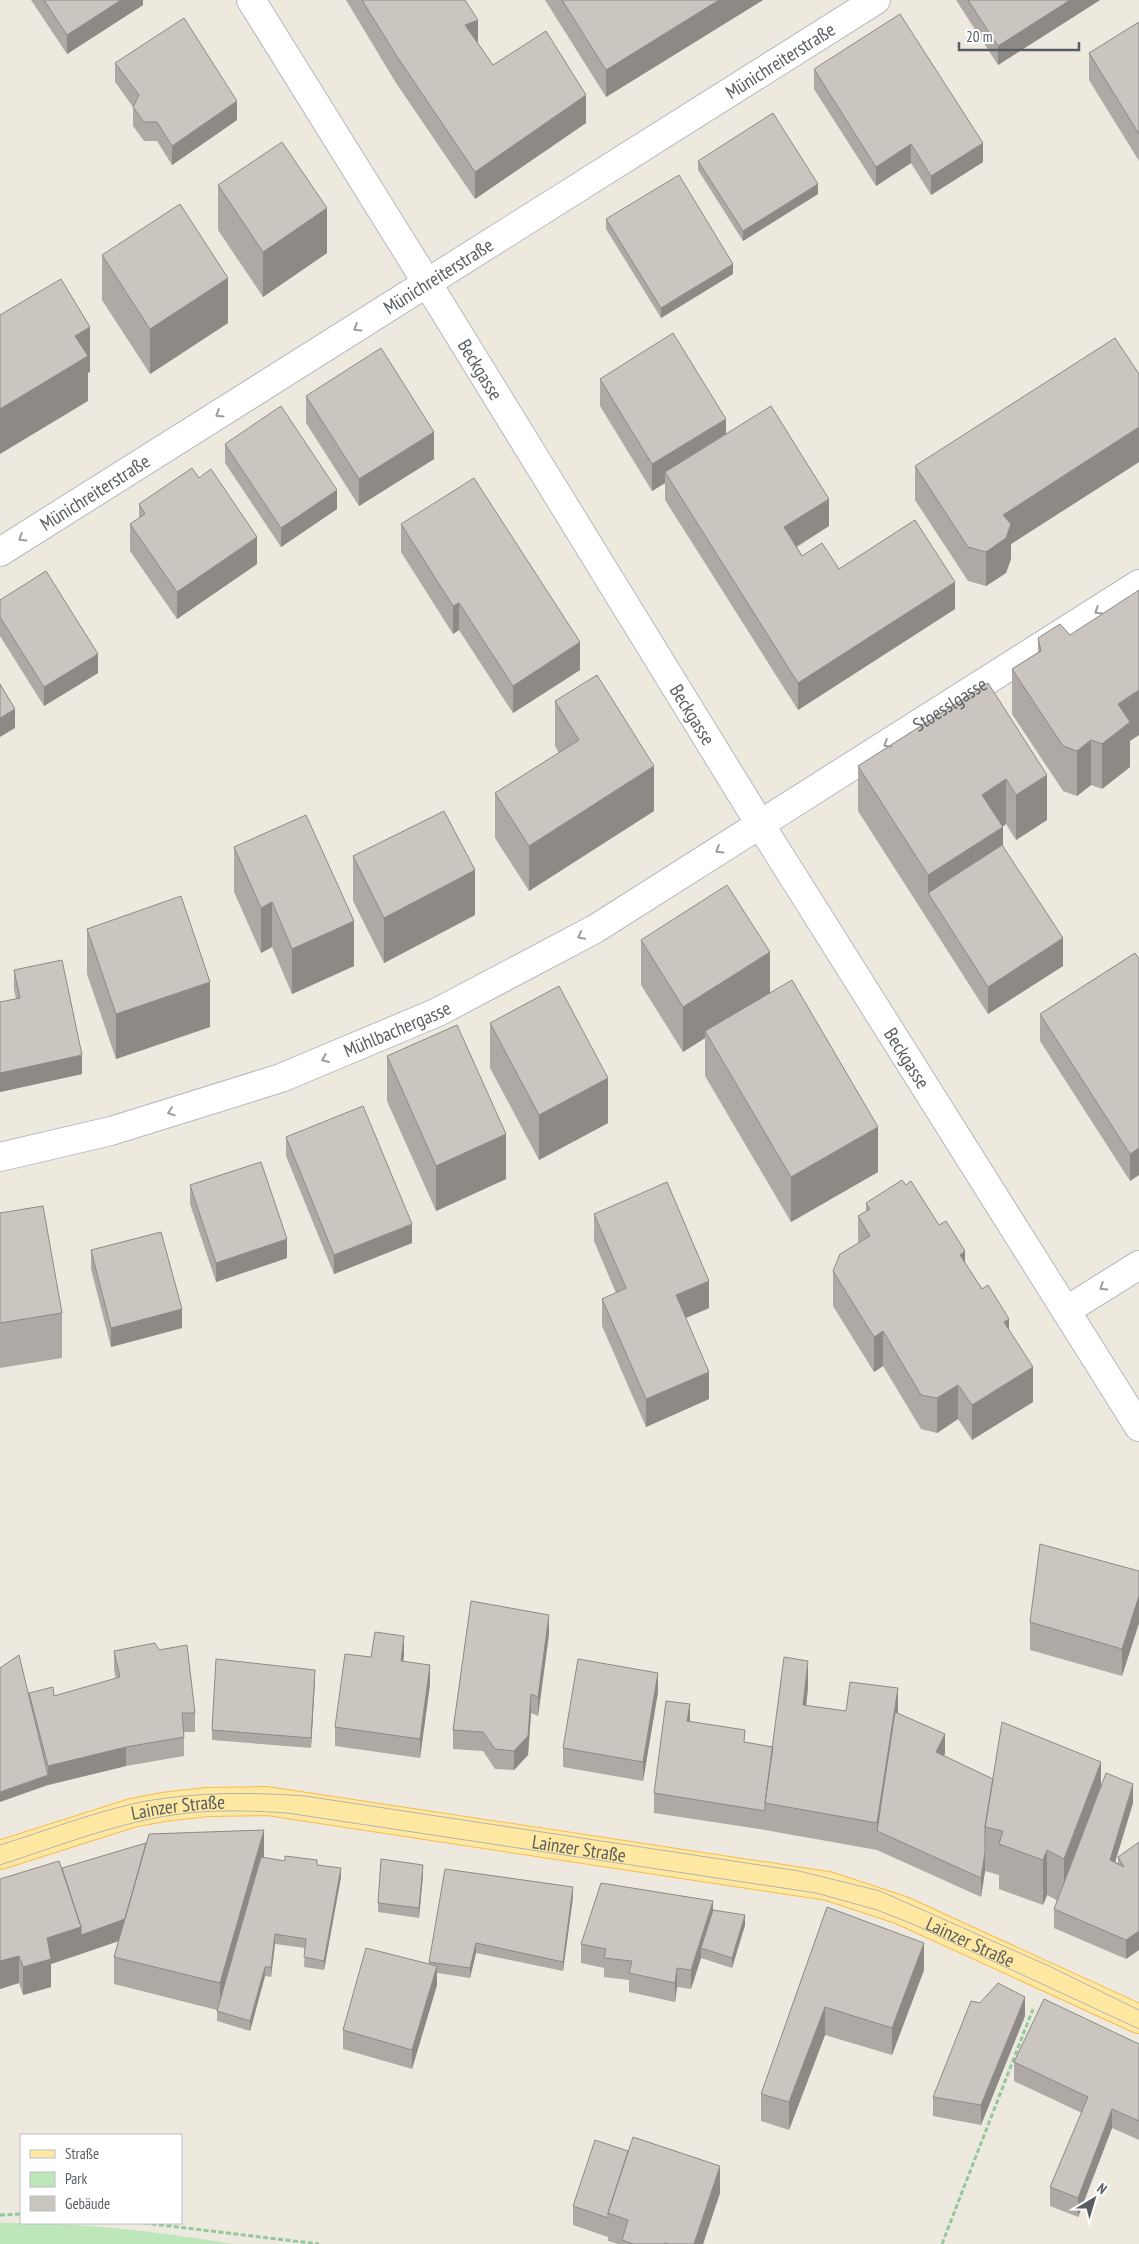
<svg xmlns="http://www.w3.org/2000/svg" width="1139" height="2244" font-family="'PT Sans Narrow',sans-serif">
  <rect width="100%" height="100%" fill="#ede9df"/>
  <path fill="#bde7ba" d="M0 2223C79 2222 156 2231 234 2244H0Z"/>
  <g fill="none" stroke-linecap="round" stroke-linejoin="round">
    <defs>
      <g id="minor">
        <path id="s1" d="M251 0 442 307 760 824 1139 1427"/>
        <path id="s2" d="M0 552 876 0"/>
        <path id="s3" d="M0 1157 111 1131 281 1078 438 1012 595 929 1139 584"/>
        <path d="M1067 1310 1139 1265"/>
      </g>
      <g id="major">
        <path id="s4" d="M0 1855 132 1813 163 1807 207 1802 267 1801 828 1886 901 1910 1139 2019"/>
      </g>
    </defs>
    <use href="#minor" stroke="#b5b9be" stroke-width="30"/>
    <use href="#major" stroke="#fabb4b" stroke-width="30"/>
    <path stroke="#92c89d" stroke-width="3" stroke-dasharray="5 2.5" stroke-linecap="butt" d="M0 2215 21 2214
      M144 2223 319 2244
      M942 2244 1033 2009"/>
    <use href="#minor" stroke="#fff" stroke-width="28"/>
    <use href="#major" stroke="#ffe9a2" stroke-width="28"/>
    <path stroke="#b2b3b3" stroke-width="1" d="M0 1845C48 1830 96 1811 146 1801 199 1792 251 1792 305 1796L799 1871 880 1891 1049 1966 1139 2010
      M0 1865C65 1844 131 1817 199 1812 229 1810 258 1811 287 1813L816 1893 877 1910 915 1925 1139 2029"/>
  </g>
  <path fill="#aea9a4" d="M31 0H143V5L67 54Z
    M346 0H465L478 43 493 65 586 123 475 199 396 83Z
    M545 0H763L606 97Z
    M956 0H1100L998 65Z
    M1139 22V161L1089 80V53Z
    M115 63 237 120 172 165 157 141H144L133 126V107L115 82Z
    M814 69 983 162 931 195 911 163 876 186 814 89Z
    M698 161 818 194 743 241 698 170Z
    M218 185 327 253 263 297 218 230Z
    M606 219 733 274 661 318 606 229Z
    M102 255 228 323 150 374 102 300Z
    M1139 374V462L1011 544V559L1006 573 986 586 968 581 915 500V466Z
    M600 379 726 434 829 526 797 547 802 556 955 609 798 710 665 500V483L652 491 600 406Z
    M306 396 434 459 359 506 306 423Z
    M225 444 337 509 281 547 225 463Z
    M139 504 257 564 177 619 130 551V524L139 518Z
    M401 524 580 670 513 713 459 630 453 634 401 552Z
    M0 600 98 673 44 706 0 636Z
    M1038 638 1130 741V767L1102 789 1091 785 1077 796 1063 791 1012 714V669L1038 652Z
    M988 683 1047 820 1016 840 1006 824 1002 827 1003 846 1063 966 988 1014 858 811V766Z
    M555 701 654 811 529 891 495 838V793L559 753 555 746Z
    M234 847 354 966 292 994 272 947 261 953 234 892Z
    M353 856 475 915 384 963 353 901Z
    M87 929 210 1027 116 1059 87 974Z
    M641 940 770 993 878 1172 791 1222 705 1076V1038L683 1052 641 985Z
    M1135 953 1130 1181 1040 1041V1014Z
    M14 970 82 1074 0 1092V1002L16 999 14 989Z
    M490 1023 608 1123 539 1160 490 1068Z
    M387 1056 506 1179 436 1211 387 1101Z
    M286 1137 412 1243 334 1274 286 1156Z
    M190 1185 287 1258 216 1282 190 1204Z
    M906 1185 939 1225 965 1264 982 1289 1009 1331 1033 1402 972 1440 958 1419 937 1433 921 1429 883 1366 874 1372 833 1306V1271L858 1243V1216L866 1211V1203Z
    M0 1213 62 1313V1358L0 1368Z
    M594 1214 709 1308 686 1318 709 1399 646 1427 602 1326V1299L616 1293 594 1241Z
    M91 1250 182 1328 111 1347 91 1269Z
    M1139 1571V1623L1122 1676 1030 1650V1622Z
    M549 1634 538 1716 531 1713 528 1755 514 1770 495 1769 483 1751 453 1749V1730Z
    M159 1650 195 1713V1732H184V1756L126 1766 48 1785 29 1698V1693L54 1696 116 1679 114 1670V1651Z
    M404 1655 403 1662 430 1684 420 1758 335 1746V1727L371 1657Z
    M315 1680 311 1748 212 1740V1730Z
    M808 1688 806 1706 846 1711 898 1713 945 1753 944 1756 993 1779 1101 1788 1133 1803 1115 1862 1118 1863V1857L1139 1842 1126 1959 1054 1928V1909L1058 1901 1047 1895 1043 1905 999 1889V1875L985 1871 981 1897 877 1850 765 1830 654 1813V1793L690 1721 745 1742 773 1747Z
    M658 1692 643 1781 563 1767V1748Z
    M264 1858 317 1865 341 1877 324 1970 304 1967 305 1948 275 1944 271 1977 265 1976 250 2031 217 2021V2010L114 1984V1957L119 1941 51 1964V1987L23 1995 19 1983 0 1989V1879L62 1868Z
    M423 1875 419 1918 378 1912V1903Z
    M573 1897 563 1971 476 1953 470 1978 437 1973V1985L412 2069 343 2049V2030L429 1964V1962Z
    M827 1907 924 1970 892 2055 825 2035 789 2130 761 2121V2094Z
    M713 1910 745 1925 732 1968 701 1958 691 1989 677 1987 675 2002 629 1992V1980L604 1977V1968L581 1963V1944Z
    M1025 2016 981 2125 933 2116V2097Z
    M1139 2044V2140L1112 2128 1078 2217 1050 2206V2187L1082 2113 1014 2081V2062Z
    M720 2193 703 2244H618L608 2241V2237L573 2225V2206Z"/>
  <path fill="#8d8a86" d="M121 0H143V5L67 54V35Z
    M719 0H763L606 97V70Z
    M1070 0H1100L998 65V46Z
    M478 20V47L465 25Z
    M586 95V123L475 199V172Z
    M237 101V120L172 165V146Z
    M983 143V162L931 195V176Z
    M911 144V163L876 186V167Z
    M818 184V194L743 241V231Z
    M327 208V253L263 297V252Z
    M733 264V274L661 318V308Z
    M228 278V323L150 374V329Z
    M90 327V372L88 373V401L0 454V409L75 336Z
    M726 419V446L665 472V483L652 491V464Z
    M1139 427V462L1011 544V559L1006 573 986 586V552L1003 515Z
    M434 432V459L359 506V479Z
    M337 490V509L281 547V528Z
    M829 499V526L784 554V527Z
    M257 537V564L177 619V592Z
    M955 582V609L798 710V683Z
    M459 603V630L453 634V606Z
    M580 642V670L513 713V686Z
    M98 654V673L44 706V687Z
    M1139 690V735L1130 741V767L1102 789V744L1118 704Z
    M15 709V728L0 737V718Z
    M1091 740V785L1077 796V751Z
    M654 766V811L529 891V846Z
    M1047 775V820L1016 840V795Z
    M1006 779V824L982 840V795Z
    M1003 827V872L928 893V875Z
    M475 870V915L384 963V918Z
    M272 902V947L261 953V908Z
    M354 921V966L292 994V949Z
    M1063 938V966L988 1014V987Z
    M770 952V997L705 1031V1038L683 1052V1007Z
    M210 982V1027L116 1059V1014Z
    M82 1055V1074L0 1092V1073Z
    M608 1078V1123L539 1160V1115Z
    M878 1127V1172L791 1222V1177Z
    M506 1134V1179L436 1211V1166Z
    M1139 1148V1175L1130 1181V1154Z
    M412 1224V1243L334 1274V1255Z
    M287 1239V1258L216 1282V1263Z
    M965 1251V1286L960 1255Z
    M709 1281V1308L676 1322V1295Z
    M182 1309V1328L111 1347V1328Z
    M1009 1319V1353L1004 1322Z
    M883 1331V1366L874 1372V1337Z
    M1033 1367V1402L972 1440V1405Z
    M709 1372V1399L646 1427V1399Z
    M958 1385V1419L937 1433V1398Z
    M1139 1596V1623L1122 1676V1649Z
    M549 1615V1634L538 1716V1697Z
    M404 1636V1655L401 1680V1661Z
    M808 1661V1688L803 1733V1705Z
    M430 1665V1684L420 1758V1739Z
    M315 1670V1680L311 1748V1738Z
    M658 1673V1692L643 1781V1762Z
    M898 1688V1716L877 1831V1823Z
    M531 1694V1713L528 1755 514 1770V1751Z
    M690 1704V1724L687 1721Z
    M945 1734V1753L936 1771V1752Z
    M126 1747V1766L48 1785 0 1802V1792L48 1775V1766Z
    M1101 1762V1807L1064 1904V1859Z
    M1133 1784V1803L1110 1879V1860Z
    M264 1830V1857L220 2010V1983Z
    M1047 1850V1895L1043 1905V1860Z
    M985 1852V1871L981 1897V1878Z
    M423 1865V1875L419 1918V1908Z
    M341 1868V1877L324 1970V1961Z
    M573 1887V1897L563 1971V1962Z
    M713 1901V1920L701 1948V1958L691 1989V1970Z
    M745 1915V1925L732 1968V1958Z
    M127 1918V1938L81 1954V1935Z
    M81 1927V1954L51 1964V1987L23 1995V1967L47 1938Z
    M1139 1931V1950L1126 1959V1940Z
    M275 1934V1944L271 1977V1967Z
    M476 1943V1953L470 1978V1968Z
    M924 1943V1970L892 2055V2028Z
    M19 1956V1983L0 1989V1961Z
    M437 1966V1985L412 2069V2050Z
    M265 1967V1976L250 2031V2021Z
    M677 1968V1987L675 2002V1983Z
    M1025 1997V2016L981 2125V2105Z
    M825 2007V2035L789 2130V2102Z
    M1112 2109V2128L1078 2217V2198Z
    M720 2166V2193L703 2244H694Z"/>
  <path fill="#cac5bf" stroke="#8d8a86" d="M44 0H121L67 35Z
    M362 0H465L478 20 465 25 493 65 546 31 586 95 475 172 396 55Z
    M562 0H719L606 70Z
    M968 0H1070L998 46Z
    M900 14 983 143 931 176 911 144 876 167 814 69Z
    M184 18 237 101 172 146 157 122H144L133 107 139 95 115 63Z
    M1139 22V134L1089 53Z
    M773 113 818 184 743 231 698 161Z
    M282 142 327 208 263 252 218 185Z
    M679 175 733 264 661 308 606 219Z
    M180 204 228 278 150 329 102 255Z
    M61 279 90 327 75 336 88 356 0 409V315Z
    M673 333 726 419 652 464 600 379Z
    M1115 338 1139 374V427L1003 515 1011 524 1006 538 986 552 968 547 915 466Z
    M381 348 434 432 359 479 306 396Z
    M281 406 337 490 281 528 225 444Z
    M771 406 829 499 784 527 802 556 822 543 839 569 915 520 955 582 798 683 665 472Z
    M192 468 199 478 211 469 257 537 177 592 130 524 145 514 139 504Z
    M474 478 580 642 513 686 459 603 453 606 401 524Z
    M46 571 98 654 44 687 0 617V600Z
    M1139 590V690L1118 704 1130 722 1102 744 1091 740 1077 751 1063 746 1012 669 1041 651 1038 638 1060 624 1070 635Z
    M597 675 654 766 529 846 495 793 579 740 555 701Z
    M988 683 1047 775 1016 795 1006 779 982 795 1003 827 928 875 858 766Z
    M0 684 15 709 0 718Z
    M444 811 475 870 384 918 353 856Z
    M306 815 354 921 292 949 272 902 261 908 234 847Z
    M1002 845 1063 938 988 987 928 893Z
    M727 885 770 952 683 1007 641 940Z
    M181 896 210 982 116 1014 87 929Z
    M1135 953 1139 959V1148L1130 1154 1040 1014Z
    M62 960 82 1055 0 1073V1002L20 998 14 970Z
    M792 980 878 1127 791 1177 705 1031Z
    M559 986 608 1078 539 1115 490 1023Z
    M457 1025 506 1134 436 1166 387 1056Z
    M363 1106 412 1224 334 1255 286 1137Z
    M261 1162 287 1239 216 1263 190 1185Z
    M902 1180 906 1185 911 1181 939 1225 946 1221 965 1251 960 1255 982 1289 988 1285 1009 1319 1004 1322 1033 1367 972 1405 958 1385 937 1398 921 1395 883 1331 874 1337 833 1271 840 1254 870 1236 858 1216 870 1209 866 1203Z
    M667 1182 709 1281 676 1295 709 1372 646 1399 602 1299 626 1288 594 1214Z
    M43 1206 62 1313 0 1323V1213Z
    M161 1232 182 1309 111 1328 91 1250Z
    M1040 1544 1139 1571V1596L1122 1649 1030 1622Z
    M471 1601 549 1615 538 1697 531 1694 528 1736 514 1751 495 1749 483 1732 453 1730Z
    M375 1632 404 1636 401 1661 430 1665 420 1739 335 1727 345 1654 371 1657Z
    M155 1643 159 1650 187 1645 195 1713H182L184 1737 126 1747 48 1766 29 1693 53 1687 54 1696 120 1677 114 1651Z
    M19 1655 48 1775 0 1792V1668Z
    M784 1657 808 1661 803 1705 846 1711 850 1682 898 1688 877 1823 765 1803Z
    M216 1659 315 1670 311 1738 212 1730Z
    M578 1659 658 1673 643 1762 563 1748Z
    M666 1701 690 1704 687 1721 745 1730 744 1742 773 1747 765 1803V1811L654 1793Z
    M895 1712 945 1734 936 1752 993 1779 985 1827V1852L981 1878 877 1831Z
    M1002 1722 1101 1762 1064 1859 1047 1850 1043 1860 999 1844 1003 1831 985 1827Z
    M1106 1773 1133 1784 1110 1860 1124 1867 1118 1857 1139 1842V1931L1126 1940 1054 1909Z
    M264 1830 220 1983 114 1957 149 1834Z
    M146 1843 125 1919 81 1935V1927L62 1868Z
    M285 1856 317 1860V1865L341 1868 324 1961 304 1957 306 1939 275 1934 271 1967H265L250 2021 217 2011 261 1857 285 1861Z
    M381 1859 423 1865 419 1908 378 1903Z
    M59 1861 81 1927 47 1938 51 1959 23 1967 19 1956 0 1961V1879Z
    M445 1869 573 1887 563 1962 476 1943 470 1968 429 1962Z
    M601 1883 713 1901 691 1970 677 1968 675 1983 629 1973 632 1961 604 1958 606 1949 581 1944Z
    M827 1907 924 1943 892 2028 825 2007 789 2102 761 2094Z
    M713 1910 745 1915 732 1958 701 1948Z
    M366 1948 437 1966 412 2050 343 2030Z
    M998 1983 1025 1997 981 2105 933 2097 971 2001 980 2003Z
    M1044 1999 1139 2044V2121L1112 2109 1078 2198 1050 2187 1088 2097 1014 2062Z
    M633 2137 720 2166 694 2244H669L665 2243V2244H633L622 2240 628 2220 608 2213Z
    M595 2140 628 2151 608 2213V2218L573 2206Z"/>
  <defs><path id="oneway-chevron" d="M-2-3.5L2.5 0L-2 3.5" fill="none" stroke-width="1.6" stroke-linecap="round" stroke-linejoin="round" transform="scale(1.25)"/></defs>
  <g stroke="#9b9ea1">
    <use href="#oneway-chevron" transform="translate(357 328) rotate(148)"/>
    <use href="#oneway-chevron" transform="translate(219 414) rotate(148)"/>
    <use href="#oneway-chevron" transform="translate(22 538) rotate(148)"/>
    <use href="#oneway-chevron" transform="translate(1098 611) rotate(148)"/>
    <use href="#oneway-chevron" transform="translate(887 744) rotate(148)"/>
    <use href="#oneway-chevron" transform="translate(719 850) rotate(148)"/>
    <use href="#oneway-chevron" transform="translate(581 936) rotate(152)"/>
    <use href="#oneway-chevron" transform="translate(325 1059) rotate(157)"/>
    <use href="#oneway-chevron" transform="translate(171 1112) rotate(162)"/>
    <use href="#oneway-chevron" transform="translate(1103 1287) rotate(148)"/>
  </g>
  <g text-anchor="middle" stroke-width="4" stroke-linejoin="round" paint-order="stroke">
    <g font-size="19" fill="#585d62" stroke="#fff">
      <text dy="7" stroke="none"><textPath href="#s2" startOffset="922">Münichreiterstraße</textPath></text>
      <text dy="7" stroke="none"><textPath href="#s2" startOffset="518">Münichreiterstraße</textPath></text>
      <text dy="7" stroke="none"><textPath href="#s1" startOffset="435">Beckgasse</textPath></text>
      <text dy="7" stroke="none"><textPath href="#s2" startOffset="112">Münichreiterstraße</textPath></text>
      <text dy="7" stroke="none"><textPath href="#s3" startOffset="1060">Stoesslgasse</textPath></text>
      <text dy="7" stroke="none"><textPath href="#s1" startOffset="840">Beckgasse</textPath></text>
      <text dy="7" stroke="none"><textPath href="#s3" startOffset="418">Mühlbachergasse</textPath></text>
      <text dy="7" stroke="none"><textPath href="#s1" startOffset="1245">Beckgasse</textPath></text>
      <text dy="7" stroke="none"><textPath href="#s4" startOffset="185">Lainzer Straße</textPath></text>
      <text dy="7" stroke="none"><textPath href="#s4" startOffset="590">Lainzer Straße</textPath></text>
      <text dy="7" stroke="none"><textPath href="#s4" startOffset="995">Lainzer Straße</textPath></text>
    </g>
  </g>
  <rect x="20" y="2134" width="162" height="90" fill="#ffffff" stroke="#bcbec0"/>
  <rect x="30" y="2150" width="25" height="8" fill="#ffe9a2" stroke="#bcbec0"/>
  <text x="65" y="2159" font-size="15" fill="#585d62">Straße</text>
  <rect x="30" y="2172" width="25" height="15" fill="#bde7ba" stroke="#bcbec0"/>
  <text x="65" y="2184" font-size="15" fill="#585d62">Park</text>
  <rect x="30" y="2196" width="25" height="15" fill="#cac5bf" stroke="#bcbec0"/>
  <text x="65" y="2209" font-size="15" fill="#585d62">Gebäude</text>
  <g transform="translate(1094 2199) rotate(38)" stroke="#ffffff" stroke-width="4" paint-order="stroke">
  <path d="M0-4L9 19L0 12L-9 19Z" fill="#585d62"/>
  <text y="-8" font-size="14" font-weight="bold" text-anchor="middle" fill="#585d62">N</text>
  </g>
  <path d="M959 42v8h120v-8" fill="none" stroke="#585d62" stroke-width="2.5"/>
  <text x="966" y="42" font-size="15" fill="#585d62" stroke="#ffffff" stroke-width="4" paint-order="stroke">20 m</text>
</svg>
